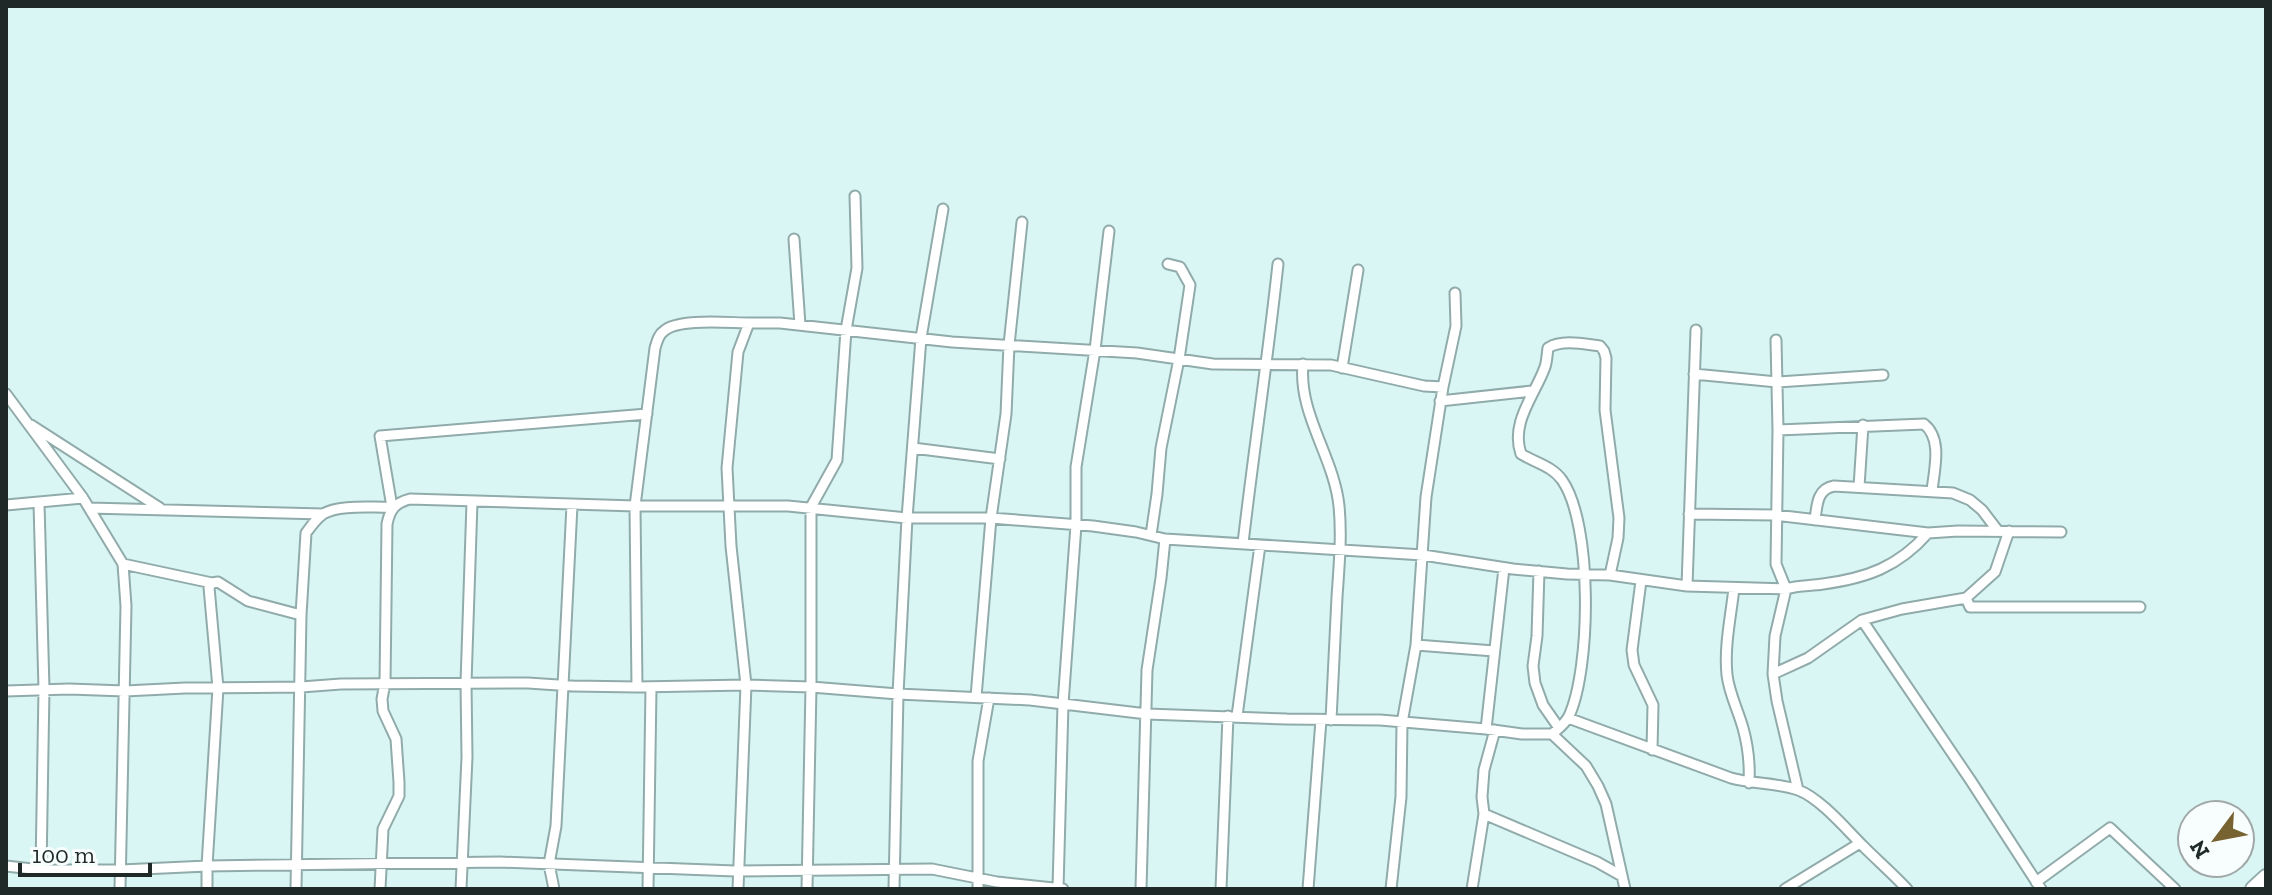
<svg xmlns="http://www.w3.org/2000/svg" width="2272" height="895" font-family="'Zilla Slab',serif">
  <rect width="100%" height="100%" fill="#d9f6f5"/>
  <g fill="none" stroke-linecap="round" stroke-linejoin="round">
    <defs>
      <path id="minor" d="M794 239 800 325
        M1776 340 1778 430 1776 564 1786 589 1775 636 1773 674 1777 701 1798 790
        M1303 364C1298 414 1334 457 1339 506 1342 536 1339 567 1337 597 1335 638 1333 679 1331 720
        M1342 368 1358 270
        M1694 374 1777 382 1883 375
        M6 394 83 498 123 564 126 606 120 889
        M1440 401 1532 391
        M31 425 160 508
        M1778 430 1924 424C1943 439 1934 470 1932 491
        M913 448 1000 459
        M1859 487 1863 425
        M39 503 44 689 41 870
        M6 505 83 498
        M89 508 323 514
        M1689 514 1775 515 1928 533
        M1815 520C1817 505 1817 489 1834 486L1953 493 1970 500 1982 510 1998 531
        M2009 531 1995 572 1966 598 1970 607H2140
        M1151 535 1157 494 1161 448 1179 359 1190 285 1180 267 1168 264
        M1243 543C1254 449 1268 357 1278 264
        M123 564 212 583
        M1539 571 1537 636 1533 666 1535 683 1543 705 1559 728
        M1641 581 1632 650 1634 665 1653 705 1652 750
        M1687 586 1696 330
        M1734 588C1731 616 1724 646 1727 675 1729 693 1738 710 1743 728 1748 746 1750 765 1749 783
        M301 615 306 533C311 526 316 519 323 514 339 504 374 508 392 507L380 436 647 414
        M1862 620 1971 781 2041 889
        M1416 645 1494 651
        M1773 674 1808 658 1862 620 1902 609 1966 598
        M637 687 635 506 655 348C657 342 658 335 664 331 678 318 729 323 749 323
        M6 691 69 689 125 691 185 688 301 687 341 684 528 683 573 686 637 687 746 685 811 687 898 694 1030 700 1147 714 1287 719 1380 720 1486 729 1522 734H1552C1558 729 1565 724 1569 716 1591 668 1593 524 1562 480 1552 466 1536 463 1521 454 1510 422 1535 395 1545 367 1547 361 1547 354 1548 348 1562 339 1584 344 1600 346L1604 351 1606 358 1605 410 1619 518 1618 538 1610 575
        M976 697 991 518 1006 414 1009 345 1022 222
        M1237 716 1260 545
        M1568 718 1731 778C1752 784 1779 783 1798 790 1820 798 1846 829 1863 846 1878 861 1893 874 1907 889
        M1486 729 1504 568
        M1552 734 1586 766 1598 786 1606 804 1625 889
        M1484 814 1597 862 1622 876
        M6 866 41 870H121L207 866 500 862 735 871 932 869 997 882 1063 889
        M2036 882 2110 828 2175 889
        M207 889V866L218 688 209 587 212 583 218 582 248 601 301 615 296 889
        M380 889 383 829 399 796V782L396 739 383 711 382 699 385 683 387 524C390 509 395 503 410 499L635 506H788L907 518H991L1093 526 1136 532 1165 539
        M461 889 467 757 466 683 472 502
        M554 889 549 864 556 826 572 505
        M648 889 651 688
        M738 889 746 685 731 546 727 468 738 352 749 323H780L952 342 1137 353 1213 364 1331 365 1424 386 1443 387
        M807 889 811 687V507L837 460 846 330 857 268 855 196
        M894 889 898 694 907 518 921 338 943 209
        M978 889V761L989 698
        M1058 889 1063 704 1076 525V467L1095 350 1109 231
        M1141 889 1147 670 1161 578 1165 539 1423 555 1513 569 1567 574 1610 575 1687 586 1786 589C1798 585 1810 586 1823 584 1867 578 1898 567 1928 533L1958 531 2061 532
        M1221 889 1228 716
        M1308 889 1321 720
        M1391 889 1401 797 1402 723 1416 645 1426 497 1443 387 1456 326 1455 293
        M1472 889 1484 814 1482 797 1484 770 1495 730
        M1785 889 1860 843"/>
      <path id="trunk" d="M2253 889 2266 877"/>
    </defs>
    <use href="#minor" stroke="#90abaa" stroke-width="13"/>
    <use href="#trunk" stroke="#90abaa" stroke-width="18"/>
    <use href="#minor" stroke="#fff" stroke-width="9"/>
    <use href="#trunk" stroke="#fff" stroke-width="14"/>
  </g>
  <rect width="2272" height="895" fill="none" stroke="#1e2928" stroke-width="16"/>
  <g transform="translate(2216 839) rotate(238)"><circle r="38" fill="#f8fefe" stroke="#a1a9a8" stroke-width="2"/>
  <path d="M0-6L14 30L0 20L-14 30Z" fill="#776332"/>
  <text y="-12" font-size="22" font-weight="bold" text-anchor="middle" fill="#1e2928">N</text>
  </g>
  <path d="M20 863v12h130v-12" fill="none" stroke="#1e2928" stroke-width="4"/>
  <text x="32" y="863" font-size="24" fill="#1e2928" stroke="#f8fefe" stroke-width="6" paint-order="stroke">100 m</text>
</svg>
